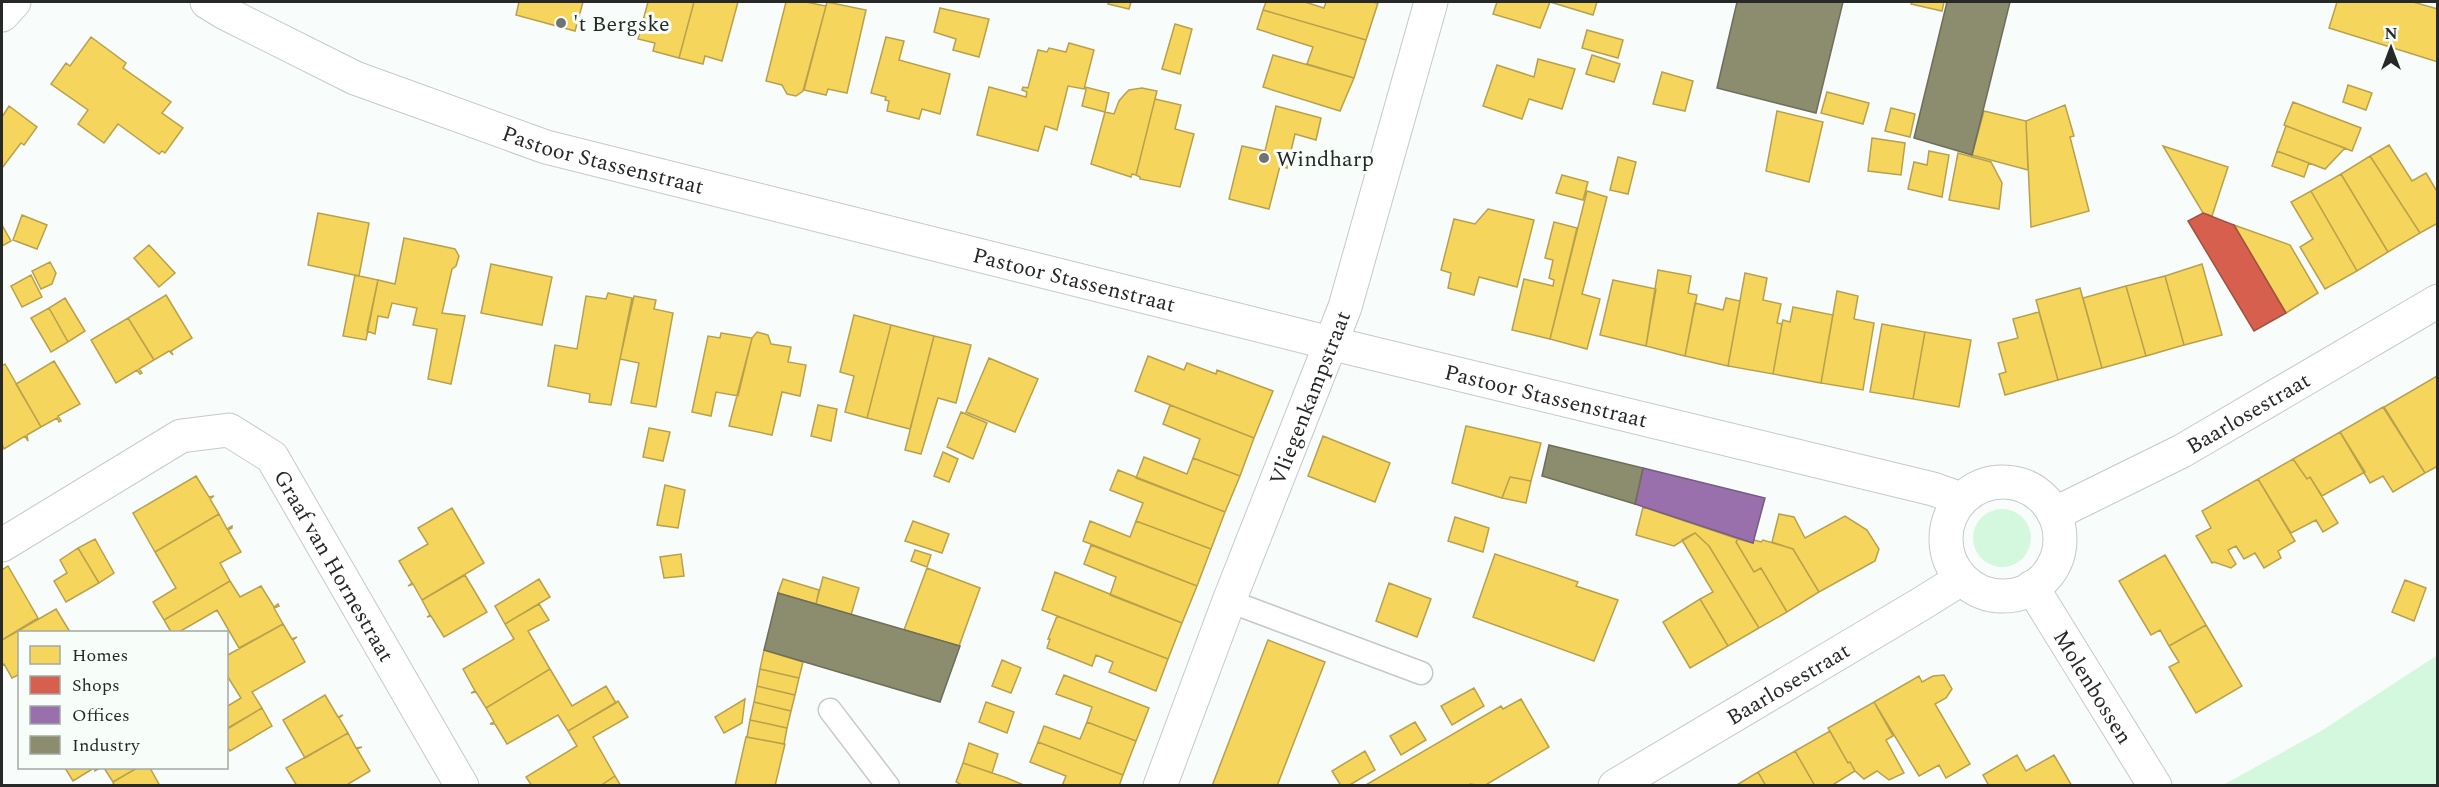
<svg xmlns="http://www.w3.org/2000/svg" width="2439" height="787" font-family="Spectral,serif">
  <rect width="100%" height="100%" fill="#f8fcfa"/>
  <path fill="#d4f8de" d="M1973 538a29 29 0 1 1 58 0a29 29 0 1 1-58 0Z
    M2436 656 2437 785H2223L2321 731Z"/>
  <path fill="#f6d55c" stroke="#b8a14c" stroke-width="1.5" d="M519 2H583L575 31 516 15Z
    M648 2H694L679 58 653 51 655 43 638 39Z
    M694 2H738L722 61 705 56 703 64 679 58Z
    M786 2H806L826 6 803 91 796 96 787 94 782 85 766 81Z
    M827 2 866 10 847 93 828 89 826 95 804 90Z
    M1109 2H1131L1129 9 1108 4Z
    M1266 2H1305L1324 8 1326 2H1371L1378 3 1366 40 1263 10Z
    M1497 2H1597L1593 15 1550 2 1540 28 1493 14Z
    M1912 2H1944L1942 11 1911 4Z
    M2337 2H2413L2438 9V62L2329 28Z
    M940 8 989 19 979 57 953 50 956 39 934 32Z
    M1263 10 1366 40 1354 78 1307 64 1313 47 1257 29Z
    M1175 24 1192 29 1180 74 1162 69Z
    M1587 30 1623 40 1618 58 1582 48Z
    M91 37 126 63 123 68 171 102 162 113 183 128 165 153 162 151 159 154 118 124 104 143 78 124 88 110 51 84 66 63 70 66Z
    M886 37 904 41 899 60 950 74 940 114 922 109 919 119 887 111 889 101 885 100 886 97 871 93Z
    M1069 43 1094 50 1084 89 1068 86 1057 130 1045 126 1038 151 977 135 989 87 1026 97 1027 92 1022 90 1023 87 1028 88 1038 50 1047 52 1049 48 1066 52Z
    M1273 55 1354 78 1340 111 1263 87Z
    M1592 55 1620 64 1614 82 1586 74Z
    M1538 59 1575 69 1562 109 1529 99 1522 119 1483 106 1497 65 1534 77Z
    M1662 72 1693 81 1685 111 1653 104Z
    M2348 85 2372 93 2366 110 2343 102Z
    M1085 87 1109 93 1105 112 1082 106 1086 90Z
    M1142 88 1157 91 1136 175 1132 174 1131 177 1091 164 1105 112 1114 114 1119 101 1124 95 1129 90Z
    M1827 92 1869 103 1863 124 1821 113Z
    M1155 99 1181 105 1175 129 1194 134 1180 187 1140 179V177L1136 175Z
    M2293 102 2361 128 2352 151 2284 125Z
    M2065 105 2074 136 2070 137 2089 211 2031 227 2026 121Z
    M9 106 37 127 24 145 21 143 2 168V117Z
    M1276 106 1321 118 1316 140 1295 134 1287 168 1280 166 1269 209 1229 199 1242 146 1265 151Z
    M1891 108 1915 114 1910 137 1885 131Z
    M1777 111 1823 122 1809 182 1766 171Z
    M1984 111 2026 121 2028 170 1972 155Z
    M2286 126 2345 148 2325 169 2277 151Z
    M1872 138 1905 143 1901 175 1868 171Z
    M2389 145 2412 181 2426 173 2438 193V223L2420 233 2370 156Z
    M2163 146 2228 167 2212 216 2203 213Z
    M1929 151 1949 155 1942 197 1908 189 1914 162 1927 165Z
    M2277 151 2309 163 2304 177 2272 166Z
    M1958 153 1991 162 2002 183 1999 209 1949 200Z
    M2370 156 2420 233 2388 252 2341 174Z
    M1618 157 1636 162 1628 194 1610 190Z
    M2341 174 2388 252 2357 271 2311 191Z
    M1562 175 1588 182 1583 200 1556 193Z
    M1587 191 1607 197 1582 294 1600 299 1587 349 1550 339Z
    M2311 191 2357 271 2325 289 2300 247 2313 239 2291 202Z
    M1488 209 1534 220 1517 287 1479 277 1474 295 1448 288 1451 273 1441 270 1454 219 1475 224Z
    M318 213 369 223 359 276 308 265Z
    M22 215 47 225 37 249 13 240Z
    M1554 222 1577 228 1550 339 1512 330 1524 279 1553 286 1554 280 1549 278 1553 260 1545 258Z
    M2 225 11 241 2 246Z
    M2234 225 2290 245 2318 293 2286 313Z
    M404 238 455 249 459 256 456 266 452 269 442 313 465 316 451 384 428 379 437 329 413 325 417 308 392 303 388 318 378 316 375 334 367 331 378 280 395 284Z
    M149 245 175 273 159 287 134 258Z
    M50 262 56 273 52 284 41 289 32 271Z
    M491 264 552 277 542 325 481 313Z
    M2202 264 2222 335 2184 345 2165 276Z
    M1658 270 1691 276 1688 293 1697 295 1685 356 1646 346Z
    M1745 273 1767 278 1763 300 1781 304 1777 323 1782 324 1773 374 1728 366Z
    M31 275 42 297 22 307 11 286Z
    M355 275 378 280 366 340 343 336Z
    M2165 276 2184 345 2146 356 2126 286Z
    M1613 280 1656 289 1646 346 1600 335Z
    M2126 286 2146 356 2102 368 2083 298Z
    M2080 288 2102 368 2058 380 2036 300Z
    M1837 291 1858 296 1854 319 1874 323 1863 390 1821 383Z
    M608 293 632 298 611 405 589 402 590 394 548 386 555 345 577 349 586 296 606 299Z
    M166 295 192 338 171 351 173 355 169 351 154 360 128 318Z
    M634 296 656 300 654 309 673 313 656 407 631 403 639 363 620 359Z
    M65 298 85 331 68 342 49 308Z
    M1726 298 1740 301 1728 366 1685 356 1695 303 1723 310Z
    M1793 307 1833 315 1821 383 1773 374 1782 324 1783 320 1790 322Z
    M49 308 68 342 51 352 31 318Z
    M2039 312 2058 380 2005 395 1999 374 2006 372 1998 343 2018 338 2013 319Z
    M854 315 891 325 867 418 845 412 854 376 840 372Z
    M128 318 154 360 139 369 142 373 140 374 137 370 116 383 91 340Z
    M1882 324 1925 332 1913 399 1870 392Z
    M891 325 934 336 910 429 867 418Z
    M757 332 768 335 771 344 791 347 788 362 806 365 800 396 782 392 772 435 729 426 752 338Z
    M1925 332 1971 340 1959 407 1913 399Z
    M721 333 752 338 738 396 716 392 711 416 692 412 708 336 720 338Z
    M934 336 971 345 956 403 938 398 921 454 905 450Z
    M1148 356 1184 370 1187 363 1216 374 1217 370 1273 391 1254 438 1135 391Z
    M989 358 1038 379 1015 432 966 412Z
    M54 361 80 404 58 416 61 421 59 422 57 418 41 427 16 384Z
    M5 364 41 427 27 435 28 441 25 436 4 449 2 444V366Z
    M2437 376 2438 466 2425 473 2384 407Z
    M818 405 837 409 831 441 811 436Z
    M1170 405 1254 438 1240 476 1193 458 1200 439 1163 424Z
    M2383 407 2425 473 2393 492 2383 476 2370 483 2340 432Z
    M961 412 987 423 973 459 947 447Z
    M1466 426 1541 443 1531 481 1510 477 1502 498 1452 483Z
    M649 428 670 432 663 461 643 457Z
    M2340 432 2365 472 2322 496 2310 477 2307 479 2293 459Z
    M1323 436 1390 463 1375 502 1308 476Z
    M943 452 958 459 949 482 934 476Z
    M1144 457 1187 474 1193 458 1240 476 1225 512 1136 478Z
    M2293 459 2307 479 2310 477 2338 523 2323 532 2316 520 2291 533 2258 479Z
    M1118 470 1225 512 1211 549 1136 521 1143 503 1110 490Z
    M196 476 209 497 214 496 210 499 219 514 155 552 133 513Z
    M1510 477 1531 481 1526 503 1502 498Z
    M2258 479 2295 541 2278 551 2281 558 2264 568 2255 553 2244 559 2236 546 2228 550 2236 564 2231 568 2214 562 2212 563 2196 536 2211 528 2202 511Z
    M665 485 685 490 678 528 657 525Z
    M1643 507 1738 539 1736 542 1754 572 1761 568 1787 612 1759 628 1709 546 1695 533 1674 546 1636 535Z
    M452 508 484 563 422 600 413 584 408 586 412 583 399 561 428 544 418 528Z
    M219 514 227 529 232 526V528L228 530 241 552 220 563 230 581 164 620 153 602 176 588 155 552Z
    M1779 514 1794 517 1805 538 1845 516 1867 530 1879 549 1875 561 1819 592 1793 549 1772 542Z
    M1455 517 1489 528 1483 552 1448 541Z
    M913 521 949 534 942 553 905 541Z
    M1090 521 1130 537 1136 521 1211 549 1197 586 1083 541Z
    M1695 533 1709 546 1759 628 1728 646 1700 599 1713 592 1682 540Z
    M95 539 114 573 99 583 78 548Z
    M1738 539 1753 543 1754 540 1761 542 1763 540 1793 549 1819 592 1787 612 1761 568 1754 572 1736 542Z
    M1091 545 1197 586 1182 623 1110 595 1116 577 1084 564Z
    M78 548 99 583 66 602 54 581 67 573 60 560Z
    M915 550 931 555 927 567 911 561Z
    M681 554 684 576 664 578 660 557Z
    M1495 554 1578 582 1576 586 1618 600 1594 661 1473 617Z
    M2165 555 2206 625 2169 646 2160 630 2151 635 2119 581Z
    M8 566 38 618 2 640V570Z
    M927 568 980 588 959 646 904 630Z
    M1055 572 1182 623 1168 659 1042 610Z
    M465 575 487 612 444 637 431 616 427 617 430 615 422 600Z
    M823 577 859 588 851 615 816 604Z
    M539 579 550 597 505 624 495 606Z
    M783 579 819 590 816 604 778 593Z
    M2405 580 2426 588 2414 621 2392 612Z
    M230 581 240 597 261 586 274 607 278 604 279 606 274 608 283 624 239 648 217 610 179 632H171L164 620Z
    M1389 583 1431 599 1417 637 1376 621Z
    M1700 599 1728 646 1690 668 1663 622Z
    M539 604 549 620 528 631 550 669 486 708 476 692 471 693 475 691 463 669 514 639 505 624Z
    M56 609 70 632H20V674L12 678 4 664 2 665V640Z
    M1057 616 1168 659 1156 691 1109 672 1113 662 1096 655 1092 666 1047 648 1050 639H1048Z
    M283 624 292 639 297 637 293 640 305 662 252 692 262 708 229 728 226 724V707L241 698 226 674V656Z
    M2206 625 2242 686 2196 713 2169 667 2179 662 2169 646Z
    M1268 640 1325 662 1277 786H1212Z
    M764 650 803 662 799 678 760 669Z
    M1002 660 1021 668 1011 693 992 686Z
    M550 669 572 706 606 686 616 703 568 731 558 715 507 744 495 724H490L494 722 486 708Z
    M760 669 799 678 795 695 757 686Z
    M1064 675 1149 708 1136 741 1087 722 1092 707 1056 694Z
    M1944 675 1952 689 1946 698 1935 704 1970 764 1946 778 1939 765 1919 776 1874 702 1919 676 1922 682 1933 676Z
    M757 686 795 695 791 711 754 702Z
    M1474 688 1484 706 1452 725 1441 706Z
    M325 695 338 717 343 715 339 718 348 733 305 758 283 720Z
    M745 699 742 723 724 733 715 717Z
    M1521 699 1549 747 1484 786 1470 784 1467 786H1364L1501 706 1503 709Z
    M618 701 628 717 593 737 615 776 600 786H532L526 777 577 746 568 731Z
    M754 702 791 711 787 728 750 720Z
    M986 702 1014 712 1007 733 979 722Z
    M1874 702 1893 736 1886 740 1904 773 1889 780 1877 771 1864 779 1855 771 1850 762 1848 763 1828 728Z
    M262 708 272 726 230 751 226 745V729Z
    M750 720 787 728 784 744 747 737Z
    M1087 722 1136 741 1123 775 1038 742 1044 726 1080 739Z
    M1415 722 1426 740 1401 755 1390 736Z
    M1830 731 1848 763 1850 762 1855 771 1831 786H1815L1795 751Z
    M348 733 356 748 362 747 357 749 370 771 345 786H297L286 768Z
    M746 737 785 744 775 786H735Z
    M1038 742 1123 775 1119 786H1062L1066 776 1030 762Z
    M969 743 998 754 992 773 963 763Z
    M1365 751 1375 770 1348 786H1341L1332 771Z
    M1795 751 1815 786H1766L1758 772Z
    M2017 755 2026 771 2054 755 2072 786H1989L1983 775Z
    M963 763 1007 778 1026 786H964L956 782Z
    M65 768H100L95 771 94 768 73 781Z
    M104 768H137L113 782Z
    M137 768H150L160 786H114L113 782Z
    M1758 772 1766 786H1735Z
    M615 776 621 786H600Z"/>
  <path fill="#d6604d" stroke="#a25042" stroke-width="1.5" d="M2203 213 2234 225 2286 313 2254 331 2188 221Z"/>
  <path fill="#9970ab" stroke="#775b84" stroke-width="1.5" d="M1643 468 1765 498 1753 543 1635 504Z"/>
  <path fill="#8c8c6e" stroke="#6e6e59" stroke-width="1.5" d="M1737 2H1843L1816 113 1717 88Z
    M1947 2H2010L1972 155 1914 138Z
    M1549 445 1643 468 1635 504 1542 476Z
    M778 593 960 646 940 702 764 650Z"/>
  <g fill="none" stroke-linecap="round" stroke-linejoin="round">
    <defs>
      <path id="service" d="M1229 601 1421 673
        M830 710 888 786"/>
      <g id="minor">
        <path d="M2 15 14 2"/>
        <path id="s1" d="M2 545 181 436 229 430 272 457 462 786"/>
        <path id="s2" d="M2032 587 2155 786"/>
        <path id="s3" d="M1160 786 1229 601 1345 307 1431 2"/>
      </g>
      <g id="tertiary">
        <path id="s4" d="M207 2 225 13 355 78 546 147 1330 343 1933 489 1961 499"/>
        <circle cx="2003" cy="539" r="57"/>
        <path id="s5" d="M2054 514 2182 451 2438 301"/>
        <path id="s6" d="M1615 786 1921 604 1961 579"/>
      </g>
    </defs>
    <use href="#service" stroke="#c7c9c8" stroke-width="25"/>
    <use href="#minor" stroke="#c7c9c8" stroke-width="35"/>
    <use href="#tertiary" stroke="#c7c9c8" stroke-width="35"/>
    <use href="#service" stroke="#fefffe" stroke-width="22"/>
    <use href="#minor" stroke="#fefffe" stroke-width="33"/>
    <use href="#tertiary" stroke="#fefffe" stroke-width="33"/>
  </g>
  <g fill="#707372" stroke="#f7fdf9" stroke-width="2">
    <circle cx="561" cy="23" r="6"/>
    <circle cx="1264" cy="158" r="6"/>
  </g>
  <g text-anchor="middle" stroke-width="6" stroke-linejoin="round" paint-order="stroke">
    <g font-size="22" fill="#272928" stroke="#f7fdf9" text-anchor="start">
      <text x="573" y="31">'t Bergske</text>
      <text x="1276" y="166">Windharp</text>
    </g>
    <g font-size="22" fill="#272928" stroke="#f7fdf9">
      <text dy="8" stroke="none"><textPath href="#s4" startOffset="428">Pastoor Stassenstraat</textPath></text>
      <text dy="8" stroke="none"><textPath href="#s4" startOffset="914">Pastoor Stassenstraat</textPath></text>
      <text dy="8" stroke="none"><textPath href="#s4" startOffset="1400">Pastoor Stassenstraat</textPath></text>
      <text dy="8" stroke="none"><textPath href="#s3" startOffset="416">Vliegenkampstraat</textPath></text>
      <text dy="8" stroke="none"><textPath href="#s5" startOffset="219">Baarlosestraat</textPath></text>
      <text dy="8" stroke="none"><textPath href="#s1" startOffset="434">Graaf van Hornestraat</textPath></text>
      <text dy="8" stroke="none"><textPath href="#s6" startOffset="201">Baarlosestraat</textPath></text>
      <text dy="8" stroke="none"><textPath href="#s2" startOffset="117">Molenbossen</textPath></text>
    </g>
  </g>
  <rect width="2439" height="787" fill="none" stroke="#272928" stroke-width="6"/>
  <rect x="18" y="631" width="210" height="138" fill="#f7fdf9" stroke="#a4a8a5" stroke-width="1.5"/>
  <rect x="30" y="646" width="30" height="18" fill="#f6d55c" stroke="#a4a8a5" stroke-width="1.5"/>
  <text x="72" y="661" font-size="18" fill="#272928">Homes</text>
  <rect x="30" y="676" width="30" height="18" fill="#d6604d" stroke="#a4a8a5" stroke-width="1.5"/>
  <text x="72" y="691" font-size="18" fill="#272928">Shops</text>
  <rect x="30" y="706" width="30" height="18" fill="#9970ab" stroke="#a4a8a5" stroke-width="1.5"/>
  <text x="72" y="721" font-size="18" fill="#272928">Offices</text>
  <rect x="30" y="736" width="30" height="18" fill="#8c8c6e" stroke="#a4a8a5" stroke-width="1.5"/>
  <text x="72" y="751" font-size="18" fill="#272928">Industry</text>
  <g transform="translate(2391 48)" stroke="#f7fdf9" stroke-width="4.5" paint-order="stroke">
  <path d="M0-4.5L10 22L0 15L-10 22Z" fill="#272928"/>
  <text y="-9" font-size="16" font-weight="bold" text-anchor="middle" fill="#272928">N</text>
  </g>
</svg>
